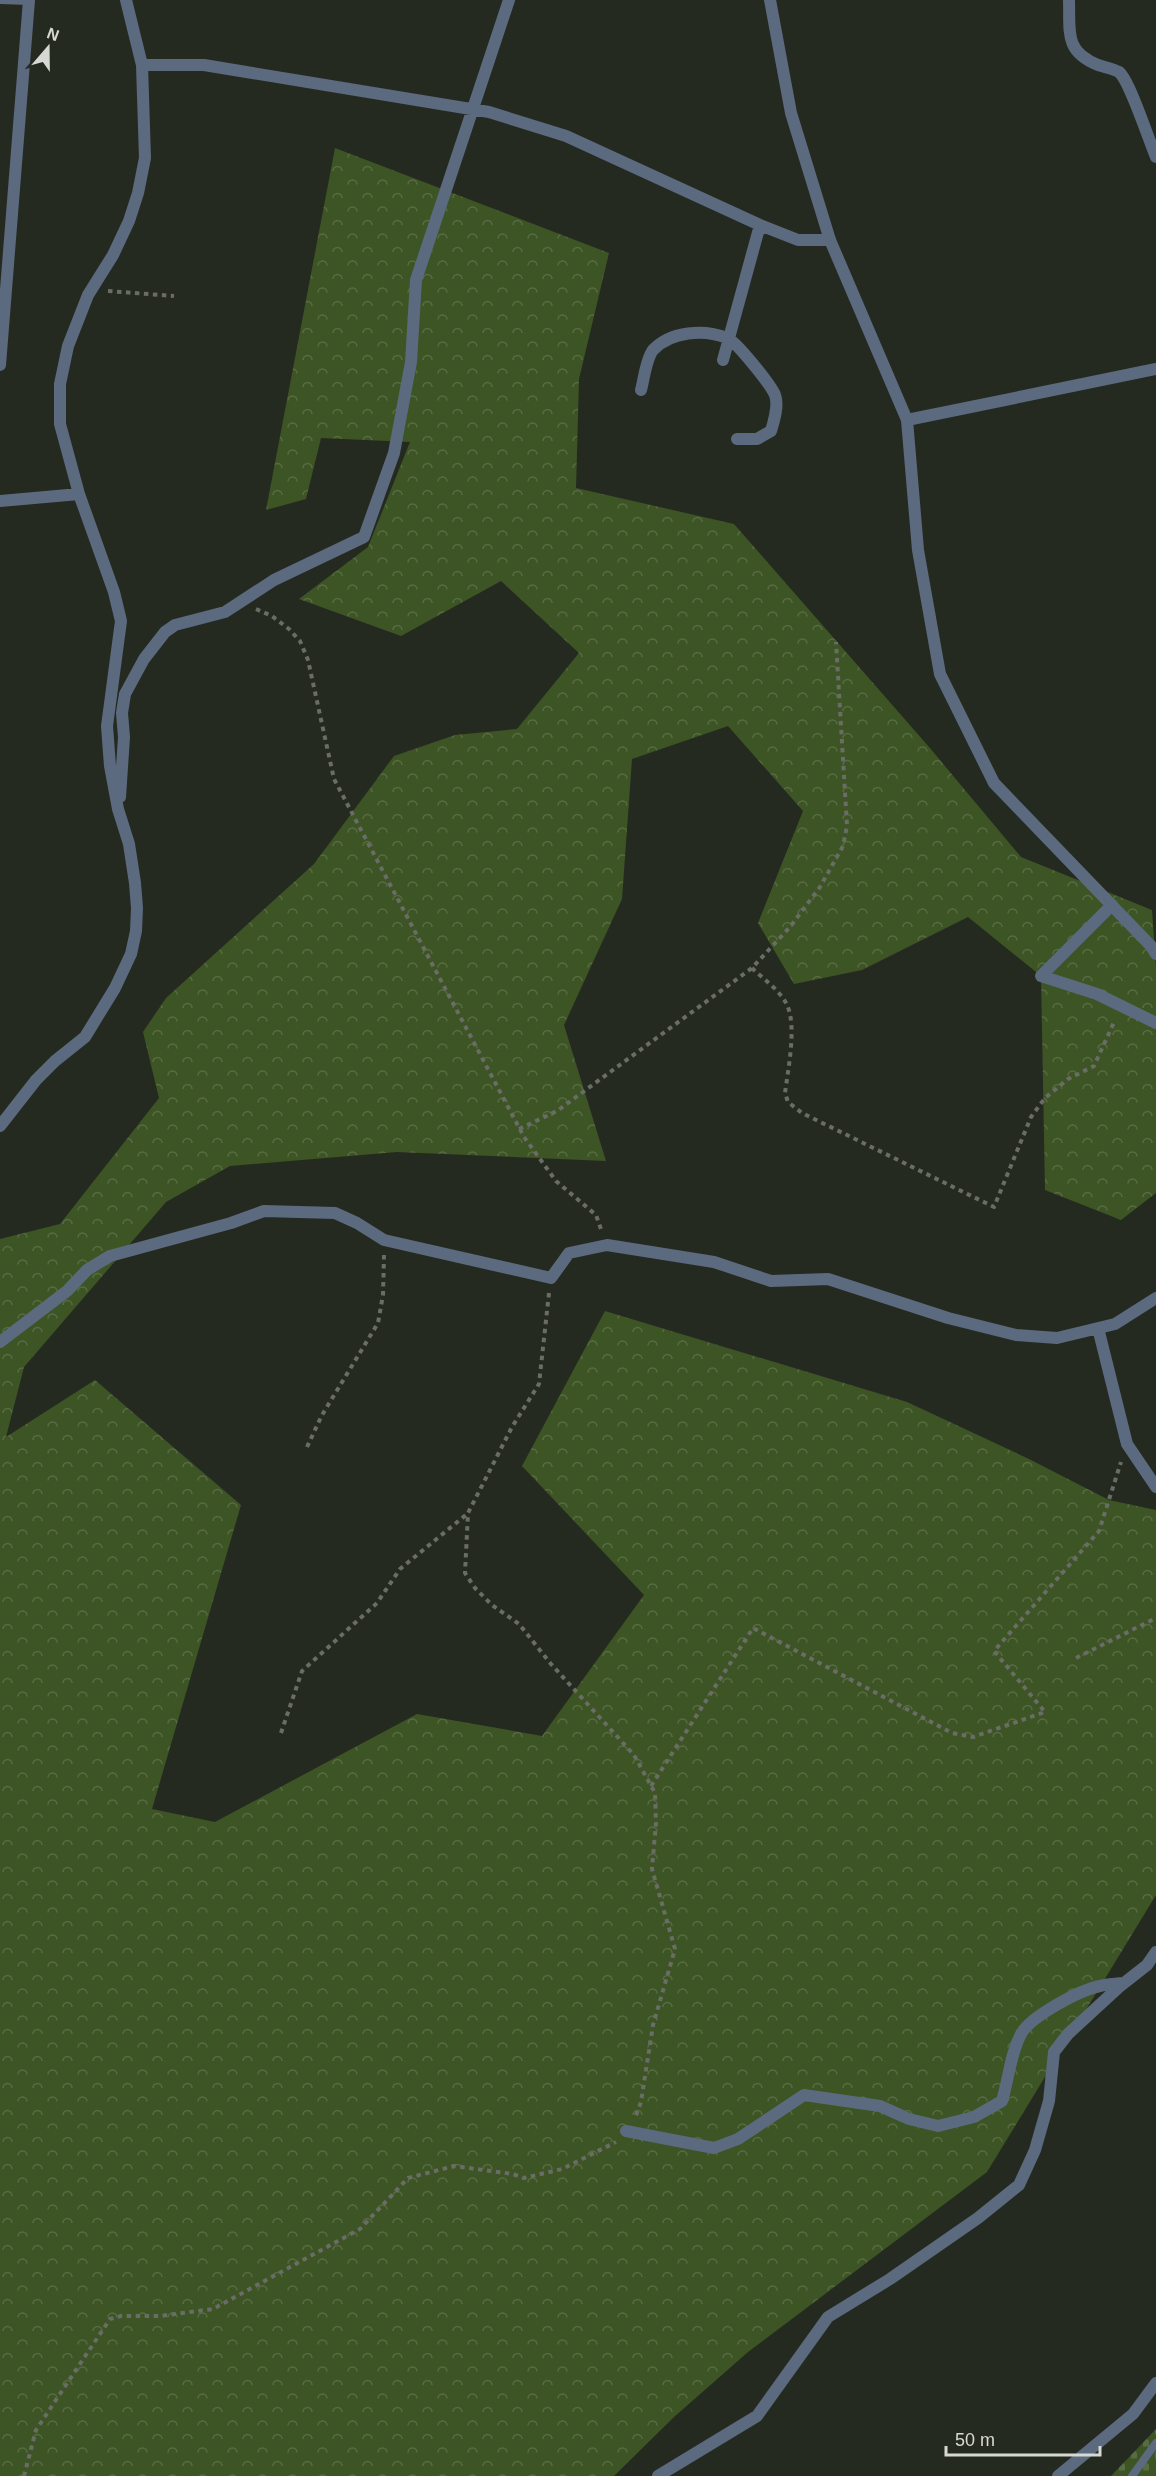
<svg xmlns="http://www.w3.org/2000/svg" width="1156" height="2476" font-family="Arial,sans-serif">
  <defs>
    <pattern id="forest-crowns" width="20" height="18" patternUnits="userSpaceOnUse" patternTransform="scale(1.5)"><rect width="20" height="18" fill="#3d5424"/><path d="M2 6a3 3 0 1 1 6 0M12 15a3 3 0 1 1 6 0" fill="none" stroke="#586c43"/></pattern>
    <pattern id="cemetery-stones" width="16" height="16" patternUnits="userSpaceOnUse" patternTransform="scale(1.5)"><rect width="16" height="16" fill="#3d5424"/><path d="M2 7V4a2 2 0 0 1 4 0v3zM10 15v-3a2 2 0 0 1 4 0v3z" fill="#586c43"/></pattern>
  </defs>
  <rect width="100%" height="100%" fill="#252a21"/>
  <path fill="url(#forest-crowns)" d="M335 148 609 253 579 379 576 488 734 524 929 747 1021 857 1152 910 1156 966V1193L1121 1220 1045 1190 1041 976 968 917 862 970 794 984 758 923 803 811 728 726 632 759 622 899 564 1025 606 1161 397 1152 230 1166 166 1202 24 1367 6 1437 95 1380 241 1505 152 1809 215 1822 417 1714 542 1736 644 1595 522 1466 605 1311 907 1402 1029 1459 1109 1500 1156 1510V1895L987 2172 748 2352 674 2417 614 2476H0V1239L60 1224 159 1098 143 1032 166 998 314 864 394 756 455 735 517 729 579 653 501 581 401 636 299 599 368 547 410 442 321 438 306 499 266 510Z"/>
  <path fill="url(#cemetery-stones)" d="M1156 2429V2476H1111Z"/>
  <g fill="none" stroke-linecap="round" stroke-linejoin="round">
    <path stroke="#696d66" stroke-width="4" stroke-dasharray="4.5 4.5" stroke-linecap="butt" d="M108 291 174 296
      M256 609 272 616 289 629 300 641 308 660 334 779 524 1137 556 1181 596 1215 602 1232
      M752 968C763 979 780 990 787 1005 797 1026 788 1070 785 1093L788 1102 802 1113 994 1207 1031 1117 1045 1098 1068 1079 1094 1066 1115 1020
      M519 1129 557 1111 752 968 790 927 820 887 843 846 847 826 836 642
      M549 1293 539 1384 512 1427 468 1513 465 1573 475 1588 492 1605 519 1624 551 1664 634 1755 655 1793 656 1823 652 1869 675 1949 653 2025 641 2102 635 2118
      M307 1447 322 1415 378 1323 383 1295 384 1255
      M1076 1658 1156 1618
      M281 1733 302 1671 377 1603 400 1569 467 1514
      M651 1786 753 1628 952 1733 973 1737 1045 1712 994 1651 1099 1531 1121 1462
      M24 2476 36 2430 110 2319 121 2316H160L213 2309 360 2229 408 2178 454 2166 513 2174 524 2178 562 2169 616 2142"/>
    <path stroke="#5c6a7f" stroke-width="8" d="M1 0 29 1
      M1132 2476 1156 2443"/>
    <path stroke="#5c6a7f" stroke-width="12" d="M1069 0C1070 32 1064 51 1098 65 1104 67 1114 69 1119 72 1130 81 1149 141 1156 157
      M142 65H204L489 112 566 136 760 225 798 240H830
      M723 360 760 225
      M641 390C644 379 646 359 653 350 671 331 704 329 727 338 736 341 771 385 775 395 779 405 774 421 771 431L757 439H737
      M907 420 1156 369
      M0 501 79 494
      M120 797 124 737 122 713 125 694 144 659 165 632 175 625 225 612 274 580 364 537 394 453 411 362 416 280 509 0
      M1112 905 1041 976 1097 994 1156 1023
      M0 1126 36 1080 55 1061 85 1037 115 988 131 954 136 931 137 908 135 883 129 844 118 809 110 766 107 726 121 621 114 592 79 494 60 424V384L68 346 88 295 113 255 129 221 138 193 145 158 142 65 126 0
      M1098 1328 1127 1444 1156 1487
      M0 1342 67 1291 87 1270 110 1256 231 1223 264 1211 335 1213 357 1223 384 1240 551 1278 569 1253 607 1245 714 1262 771 1281 828 1279 948 1318 1016 1335 1057 1338 1115 1324 1156 1298
      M626 2131 714 2148 738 2139 804 2095 880 2106 909 2119 938 2126 974 2117 1002 2101C1009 2078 1010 2055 1021 2034 1031 2016 1080 1990 1100 1986 1107 1984 1116 1984 1123 1983
      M658 2476 757 2416 828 2317 890 2279 978 2218 1019 2185 1035 2150 1049 2101 1054 2052 1068 2034 1119 1987 1147 1965 1156 1952
      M1058 2476 1133 2414 1156 2383"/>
    <path stroke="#5c6a7f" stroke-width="12" d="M770 0 791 113 830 240 907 420 918 550 940 674 994 783 1151 946 1156 954
      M0 365 29 0"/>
  </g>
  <g transform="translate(48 48) rotate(20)" stroke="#252a21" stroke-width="4.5" paint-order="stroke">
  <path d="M0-4.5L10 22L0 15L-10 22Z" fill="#d6d9d3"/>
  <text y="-9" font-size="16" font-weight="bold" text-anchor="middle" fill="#d6d9d3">N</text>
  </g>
  <path d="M946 2446v9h154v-9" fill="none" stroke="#d6d9d3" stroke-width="3"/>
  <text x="955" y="2446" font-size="18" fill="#d6d9d3" stroke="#252a21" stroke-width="4.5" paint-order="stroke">50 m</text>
</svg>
